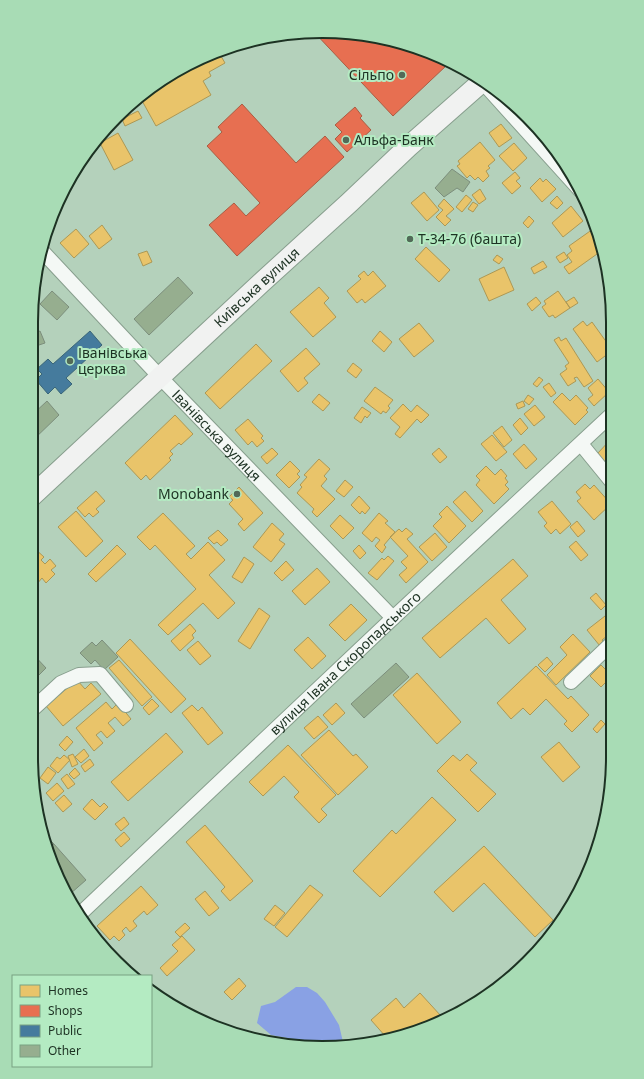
<svg xmlns="http://www.w3.org/2000/svg" width="644" height="1079" font-family="'Noto Sans',sans-serif">
  <rect width="100%" height="100%" fill="#b4d1bb"/>
  <path fill="#89a1e4" d="M296 987H307L317 993 325 1002 339 1025 343 1042 345 1044 322 1048 291 1043 287 1038 271 1035 257 1023 261 1006 275 1002Z"/>
  <path fill="#e9c46a" stroke="#ac9855" d="M218 51 225 63 209 72 211 76 203 81 211 95 156 126 140 97 161 80 211 53Z
    M138 111 142 118 125 126 122 119Z
    M501 124 512 138 499 147 489 133Z
    M118 133 133 160 114 170 100 143Z
    M480 142 495 160 488 166 490 168 486 171 489 176 483 182 478 177 475 180 470 175 467 178 457 166 460 164 458 161Z
    M514 143 527 158 513 171 499 156Z
    M515 172 520 178 516 181 521 186 512 194 502 183Z
    M540 178 543 182 546 179 556 189 542 202 530 188Z
    M480 189 486 199 479 204 472 195Z
    M424 192 439 210 427 221 411 203Z
    M466 195 472 200 462 212 456 207Z
    M557 196 563 203 557 209 550 203Z
    M444 199 454 209 446 216 451 220 445 226 436 217 443 210 438 206Z
    M473 202 478 205 473 212 468 209Z
    M571 206 583 221 563 237 552 223Z
    M529 216 534 221 528 228 523 223Z
    M102 225 112 239 99 249 89 236Z
    M76 229 89 244 74 258 60 243Z
    M593 229 599 237 604 249 569 274 564 267 572 262 567 255 572 251 569 246Z
    M426 247 450 270 439 282 415 259Z
    M147 251 152 262 143 266 138 254Z
    M564 252 568 258 560 263 556 257Z
    M497 255 503 259 499 264 493 260Z
    M543 261 547 267 534 274 531 268Z
    M504 267 514 290 489 301 479 279Z
    M364 271 368 276 373 271 386 286 365 303 362 299 357 303 347 291 361 279 358 276Z
    M319 287 329 298 324 303 336 317 313 337 290 312Z
    M558 291 570 308 555 318 553 315 549 317 542 307 546 304 544 301Z
    M536 297 541 303 532 311 527 304Z
    M574 297 578 303 570 308 566 302Z
    M583 321 587 326 592 322 610 347 606 350 609 353 597 362 573 329Z
    M419 323 434 341 414 357 399 339Z
    M380 331 392 342 384 352 372 341Z
    M559 337 561 341 566 338 593 381 584 387 577 377 574 378 576 381 568 386 560 374 567 369 565 366 569 363 554 340Z
    M256 344 272 361 220 409 205 393Z
    M306 348 320 364 304 378 308 383 298 392 280 371Z
    M353 363 362 370 356 378 347 371Z
    M539 377 543 380 537 387 533 384Z
    M598 379 609 392 594 406 588 399 593 395 588 388Z
    M549 383 556 393 551 397 543 387Z
    M375 387 393 400 388 406 390 408 386 413 383 411 381 414 364 401Z
    M562 393 570 401 576 395 588 408 586 410 588 412 575 425 553 402Z
    M319 394 330 403 323 411 312 402Z
    M528 395 534 399 529 405 524 401Z
    M523 401 525 406 518 409 516 404Z
    M403 404 411 412 417 405 429 415 421 423 417 419 400 438 395 434 400 427 390 418Z
    M535 405 545 417 534 426 524 414Z
    M362 407 371 413 367 418 365 416 361 423 354 418Z
    M175 415 193 434 181 445 179 443 170 451 173 454 169 458 171 460 150 480 146 475 141 480 125 463Z
    M520 418 528 428 521 435 513 425Z
    M248 419 263 436 261 438 264 441 257 447 252 441 248 445 235 430Z
    M502 426 512 440 504 447 493 433Z
    M492 435 507 452 496 461 481 444Z
    M612 438V470L597 454Z
    M524 444 537 459 526 469 513 454Z
    M272 448 278 454 267 464 261 457Z
    M439 448 447 457 440 463 432 454Z
    M319 459 330 469 324 476 327 479 321 486 335 499 317 517 312 512 314 509 297 493 302 487 300 485 307 477 304 475Z
    M290 461 300 471 297 474 300 477 289 488 276 475Z
    M486 466 495 475 501 469 507 476 505 478 508 482 505 485 509 489 494 504 476 485 480 480 476 476Z
    M345 480 353 487 344 497 336 491Z
    M585 484 590 489 594 485 611 504 594 520 577 501 581 498 576 492Z
    M239 487 263 513 244 531 238 524 243 519 229 504 233 500 229 497Z
    M96 491 105 501 96 509 99 512 93 517 89 513 85 517 77 508Z
    M465 491 483 511 472 522 453 502Z
    M359 496 370 508 365 514 362 511 360 514 351 505Z
    M552 501 571 524 560 534 556 529 551 534 544 526 547 523 538 512Z
    M447 506 466 526 449 543 433 526 442 517 439 514Z
    M76 511 103 541 86 557 58 527Z
    M163 513 195 546 186 554 191 559 208 542 225 560 209 575 235 603 218 619 203 603 168 635 158 625 196 589 155 545 150 550 137 537Z
    M379 513 388 521 385 523 395 532 384 545 386 547 382 553 375 546 380 540 376 537 372 542 362 533Z
    M340 515 354 528 343 539 330 526Z
    M577 521 585 531 578 537 570 527Z
    M272 523 284 534 279 540 285 544 271 562 253 547Z
    M406 528 413 534 407 539 428 562 406 583 399 575 407 568 401 562 408 556 390 537 399 529 402 532Z
    M218 530 228 540 221 546 217 542 214 544 208 538Z
    M435 533 447 547 432 561 419 547Z
    M576 541 588 555 581 561 569 547Z
    M117 545 126 554 96 582 88 574Z
    M359 545 366 553 360 559 353 551Z
    M34 548 44 557 41 560 45 564 50 559 56 566 51 570 55 574 46 583 42 578 36 585 31 580V551Z
    M388 556 394 561 377 580 368 573 382 558 384 560Z
    M244 557 254 564 242 583 232 577Z
    M513 559 528 576 501 600 526 629 509 644 486 618 440 658 422 638Z
    M286 561 294 570 282 581 274 573Z
    M317 568 330 582 305 605 292 591Z
    M596 593 606 605 601 610 590 598Z
    M351 604 367 620 345 641 329 625Z
    M259 608 270 616 250 649 238 641Z
    M605 616 612 625V632L602 640 604 643 600 646 587 630Z
    M190 624 196 631 192 635 194 638 180 651 171 641Z
    M573 634 590 652 556 685 547 675 567 655 560 647Z
    M308 637 326 656 312 669 294 650Z
    M130 639 186 699 171 713 116 653Z
    M198 641 211 656 200 665 187 650Z
    M547 657 553 664 545 672 538 665Z
    M119 660 152 697 142 706 109 668Z
    M601 665 612 676 601 687 590 676Z
    M536 666 568 699 571 696 589 715 572 732 564 724 567 721 546 699 530 715 523 708 511 719 497 703Z
    M417 673 461 722 437 744 393 695Z
    M77 680 85 689 91 683 101 694 63 726 46 706Z
    M152 699 159 706 149 715 143 708Z
    M106 702 112 709 118 703 131 719 123 726 115 717 108 723 115 731 107 738 101 731 96 735 103 743 94 751 76 728Z
    M336 703 345 713 332 725 323 715Z
    M192 705 198 711 202 707 223 733 208 745 182 713Z
    M318 716 328 727 314 739 304 728Z
    M601 720 605 724 597 733 593 729Z
    M329 730 353 756 356 754 368 767 338 795 301 755Z
    M166 733 183 752 128 801 111 782Z
    M67 736 73 742 65 751 59 745Z
    M559 742 580 767 563 782 541 757Z
    M288 745 336 795 321 809 327 815 319 823 294 797 299 792 284 776 263 796 249 782Z
    M84 749 89 756 81 763 75 757Z
    M73 754 78 764 72 767 68 756Z
    M467 754 477 763 470 770 496 794 478 812 437 771 453 755 460 761Z
    M64 755 70 760 58 773 50 766 57 757 60 759Z
    M90 759 94 765 85 772 81 766Z
    M48 767 56 773 48 784 40 778Z
    M75 768 80 774 74 779 69 774Z
    M67 774 75 784 68 789 61 779Z
    M57 783 64 791 53 801 46 793Z
    M64 795 72 804 63 812 55 803Z
    M432 797 456 820 380 897 353 871 392 830 396 834Z
    M92 799 100 807 104 803 108 807 95 820 83 809Z
    M124 817 129 824 121 831 115 824Z
    M205 825 253 881 230 901 221 891 225 887 186 842Z
    M124 832 130 839 121 847 115 840Z
    M484 846 553 920 535 937 484 883 453 912 434 892Z
    M310 885 323 895 287 937 275 927Z
    M141 886 158 905 147 915 144 911 133 921 137 926 130 932 126 927 122 931 125 935 119 941 114 936 110 940 97 926Z
    M205 891 219 908 209 916 195 899Z
    M275 905 285 913 274 926 264 919Z
    M185 923 190 928 180 937 175 932Z
    M182 936 195 950 167 976 160 968 178 951 172 945Z
    M239 978 246 986 232 1000 224 992Z
    M420 993 441 1016 434 1023 415 1033 386 1037 371 1020 396 998 404 1008Z"/>
  <path fill="#e76f51" stroke="#aa5d43" d="M322 31 379 37 434 53 439 56 447 65 393 116 314 32Z
    M242 104 296 163 325 136 344 157 237 256 209 225 234 203 246 216 260 203 207 146 222 132 218 127Z
    M355 107 362 116 360 118 371 130 347 152 335 139 342 132 335 125Z"/>
  <path fill="#457b9d" stroke="#396578" d="M90 331 102 345 66 378 72 384 61 394 55 387 48 394 36 380 42 374 37 369 48 359 53 364Z"/>
  <path fill="#96ae8f" stroke="#7c8e7c" d="M452 169 470 182 463 192 457 188 444 197 435 188Z
    M178 277 193 293 149 335 134 319Z
    M52 291 69 307 57 320 40 304Z
    M40 331 45 343 36 346 32 334Z
    M47 401 59 415 31 442V416Z
    M102 640 118 657 104 670 95 660 91 664 80 653 92 642 96 646Z
    M31 652 46 668 34 680 39 685 31 692Z
    M396 663 409 677 364 718 351 704Z
    M45 835 54 844 47 851 44 836Z
    M54 844 86 880 70 894 47 851Z"/>
  <g fill="none" stroke-linecap="round" stroke-linejoin="round">
    <defs>
      <g id="street">
        <path d="M478 77 580 190"/>
        <path id="s1" d="M42 251 160 377 393 618"/>
        <path d="M581 444 612 482"/>
        <path d="M571 682 612 643"/>
        <path d="M31 709 35 707 61 683 79 675 100 674 126 705"/>
        <path id="s2" d="M80 914 393 618 612 414"/>
      </g>
      <g id="secondary">
        <path id="s3" d="M31 497 261 283 349 203 408 147 484 80"/>
      </g>
    </defs>
    <use href="#street" stroke="#879e8d" stroke-width="16"/>
    <use href="#secondary" stroke="#879e8d" stroke-width="22"/>
    <use href="#street" stroke="#f4f8f5" stroke-width="14"/>
    <use href="#secondary" stroke="#f1f2f1" stroke-width="20"/>
  </g>
  <g fill="#526a58" stroke="#b4ebc2" stroke-width="1.5">
    <circle cx="402" cy="75" r="4"/>
    <circle cx="346" cy="140" r="4"/>
    <circle cx="410" cy="239" r="4"/>
    <circle cx="70" cy="361" r="4"/>
    <circle cx="237" cy="494" r="4"/>
  </g>
  <g text-anchor="middle" stroke-width="4" stroke-linejoin="round" paint-order="stroke">
    <g font-size="14" fill="#1d3223" stroke="#b4ebc2" text-anchor="start">
      <text x="394" y="80" text-anchor="end">Сільпо</text>
      <text x="354" y="145">Альфа-Банк</text>
      <text x="418" y="244">Т-34-76 (башта)</text>
      <text x="78" y="358">Іванівська<tspan x="78" dy="16">церква</tspan></text>
      <text x="229" y="499" text-anchor="end">Monobank</text>
    </g>
    <g font-size="14" fill="#1d3223" stroke="#b4ebc2">
      <text dy="5" stroke="none"><textPath href="#s3" startOffset="308">Київська вулиця</textPath></text>
      <text dy="5" stroke="none"><textPath href="#s1" startOffset="254">Іванівська вулиця</textPath></text>
      <text dy="5" stroke="none"><textPath href="#s2" startOffset="365">вулиця Івана Скоропадського</textPath></text>
    </g>
  </g>
  <path d="M0 0H644V1079H0ZM322 38H322A284 284 0 0 1 606 322V757A284 284 0 0 1 322 1041H322A284 284 0 0 1 38 757V322A284 284 0 0 1 322 38Z" fill="#a8dcb5" fill-rule="evenodd"/>
  <path fill="none" stroke="#1d3223" stroke-width="2" d="M322 38H322A284 284 0 0 1 606 322V757A284 284 0 0 1 322 1041H322A284 284 0 0 1 38 757V322A284 284 0 0 1 322 38Z"/>
  <rect x="12" y="975" width="140" height="92" fill="#b4ebc2" stroke="#78a182"/>
  <rect x="20" y="985" width="20" height="12" fill="#e9c46a" stroke="#78a182"/>
  <text x="48" y="995" font-size="12" fill="#1d3223">Homes</text>
  <rect x="20" y="1005" width="20" height="12" fill="#e76f51" stroke="#78a182"/>
  <text x="48" y="1015" font-size="12" fill="#1d3223">Shops</text>
  <rect x="20" y="1025" width="20" height="12" fill="#457b9d" stroke="#78a182"/>
  <text x="48" y="1035" font-size="12" fill="#1d3223">Public</text>
  <rect x="20" y="1045" width="20" height="12" fill="#96ae8f" stroke="#78a182"/>
  <text x="48" y="1055" font-size="12" fill="#1d3223">Other</text>
</svg>
